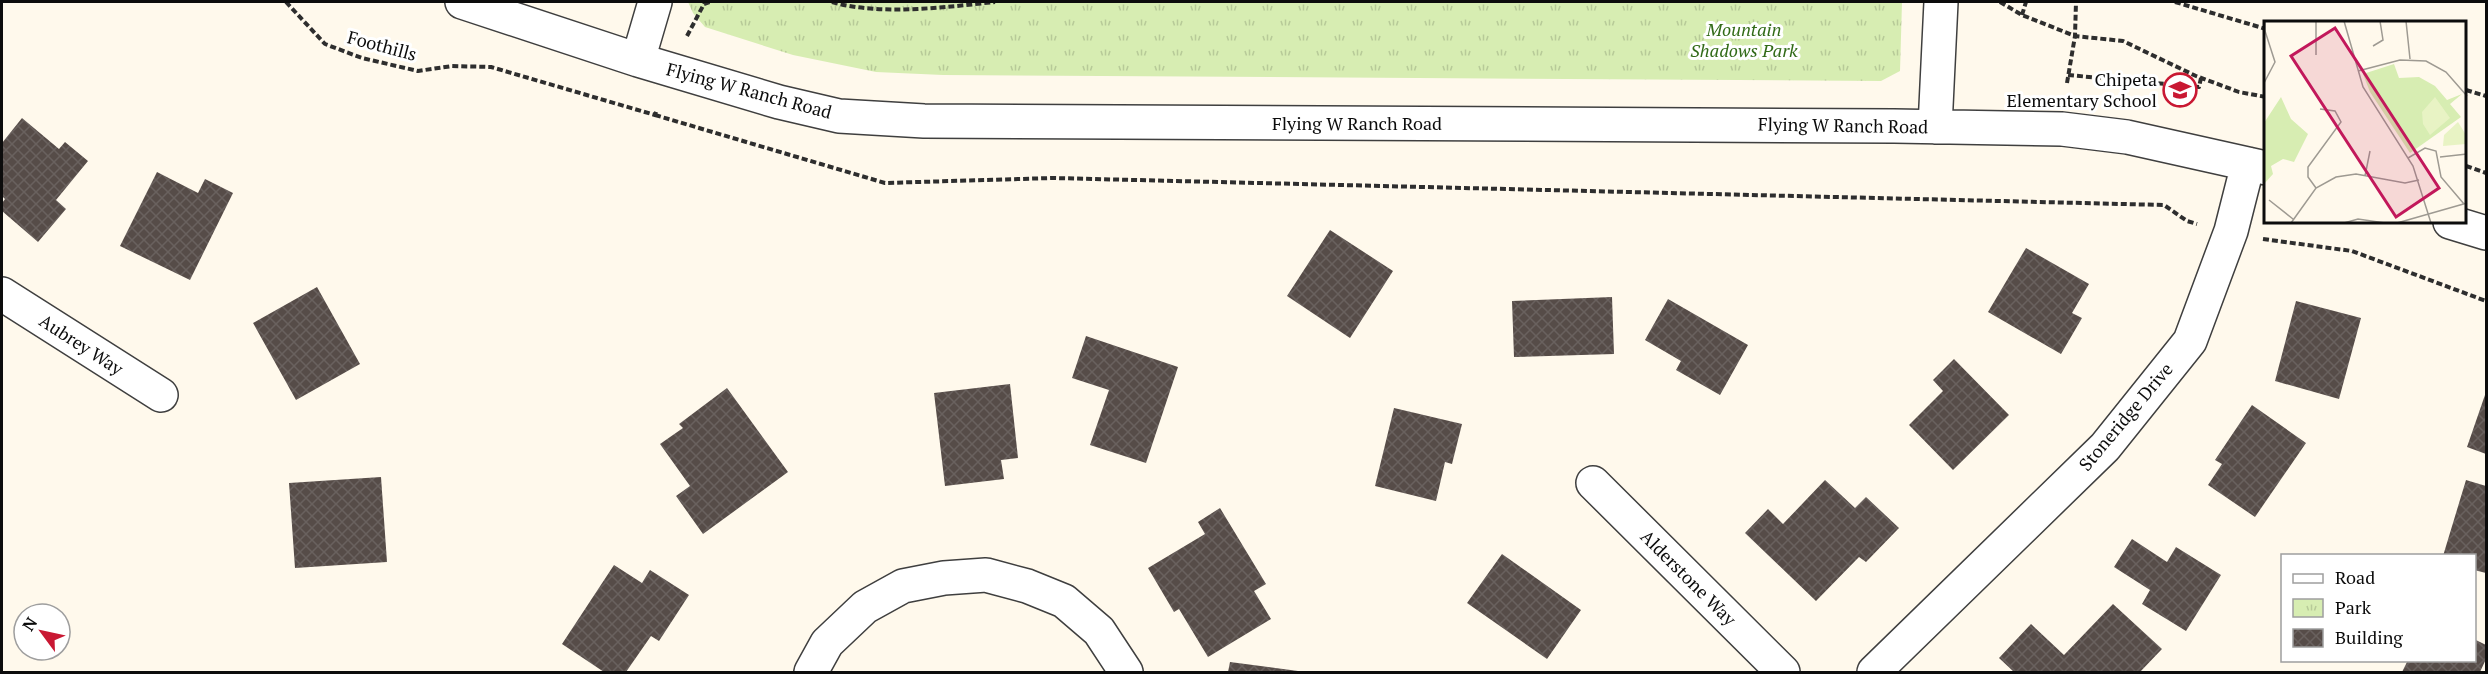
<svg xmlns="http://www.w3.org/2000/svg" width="2488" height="674" font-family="'PT Serif',serif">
  <defs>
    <pattern id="park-tufts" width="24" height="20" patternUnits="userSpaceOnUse" patternTransform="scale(1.5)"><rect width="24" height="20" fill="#d7edb2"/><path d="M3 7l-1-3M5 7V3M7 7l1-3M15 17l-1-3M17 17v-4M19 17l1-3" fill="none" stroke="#b7ca98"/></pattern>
    <pattern id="building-cross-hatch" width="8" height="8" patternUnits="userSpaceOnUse" patternTransform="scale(1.5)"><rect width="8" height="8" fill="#564c48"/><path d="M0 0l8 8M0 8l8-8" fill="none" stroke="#69615e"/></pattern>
  </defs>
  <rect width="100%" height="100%" fill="#fff9ec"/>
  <path fill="url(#park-tufts)" d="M688 2H1902L1900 71 1881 81 943 75 876 72 793 55 705 27 693 13Z"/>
  <path fill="url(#building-cross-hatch)" d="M22 118 59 149 65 142 88 161 56 200 66 209 38 242 2 211V203L5 199 2 196V143Z
    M157 172 198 193 205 179 233 193 190 280 120 246Z
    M1330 230 1393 271 1350 338 1287 296Z
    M2026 248 2089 284 2072 313 2082 318 2061 354 1988 312Z
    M317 287 360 364 296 400 253 323Z
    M1612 297 1614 354 1514 357 1512 301Z
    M1668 299 1748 345 1720 395 1676 370 1681 361 1645 340Z
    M2296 301 2361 318 2339 399 2275 381Z
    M1086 336 1178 367 1146 463 1090 445 1109 390 1072 378Z
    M1954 359 2009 415 1953 470 1909 425 1943 391 1933 380Z
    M1010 384 1018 458 1001 460 1004 479 945 486 934 393Z
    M727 388 788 472 703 534 676 496 690 486 660 444 683 428 679 424Z
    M2486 392V454L2467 447Z
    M2252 405 2306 443 2255 517 2208 485 2222 464 2215 460Z
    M1394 408 1462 424 1452 464 1445 462 1436 501 1375 486Z
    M381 477 387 562 295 568 289 483Z
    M1825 480 1855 508 1866 497 1899 528 1866 562 1859 557 1816 601 1745 533 1768 509 1783 524Z
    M2466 480 2486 486V573L2474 570V556H2443Z
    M1220 508 1266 584 1254 591 1271 619 1208 657 1179 609 1174 612 1148 568 1205 534 1198 522Z
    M2132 539 2167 562 2176 547 2221 575 2186 631 2142 604 2150 590 2114 567Z
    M1502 554 1581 610 1547 659 1467 603Z
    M614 565 642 583 650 570 689 595 659 641 651 636 626 672H604L562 644Z
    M2113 604 2162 649 2140 672H2014L1999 658 2031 624 2064 655Z
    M2474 639 2486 645V659L2480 672H2402L2408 660H2474Z
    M1230 662 1298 671V672H1228Z"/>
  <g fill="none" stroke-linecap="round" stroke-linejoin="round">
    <defs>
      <path id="minor" d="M462 2 638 60 779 102 839 116 924 121 1894 126 2062 129 2127 137 2266 168
        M638 60 655 2
        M1935 127 1941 2
        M2450 222 2486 233
        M2 294 161 395
        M1593 483 1783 672
        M811 672 827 643 865 607 903 586 944 578 986 575 1027 586 1064 601 1099 631 1126 672
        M1874 672 2105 447 2190 341 2231 231 2248 164"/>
    </defs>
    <use href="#minor" stroke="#3f3f3f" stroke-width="36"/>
    <path stroke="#2e2e2e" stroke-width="4" stroke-dasharray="6 3" stroke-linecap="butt" d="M286 2 325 44 362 58 418 71 452 66 491 67 655 115 657 109
      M832 2C880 16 946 7 995 2
      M2000 2 2022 15 2075 36 2123 41 2196 76 2239 92 2266 97
      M2175 2 2266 29
      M2022 15 2026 2
      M687 36 704 4 710 2
      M2068 75 2199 87 2201 78
      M2067 83 2075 36 2076 2
      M2466 90 2486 96
      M655 115 885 183 1053 178 2164 205 2187 221 2197 224
      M2466 166 2486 173
      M2263 239 2352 251 2486 301"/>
    <use href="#minor" stroke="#fff" stroke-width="33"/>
  </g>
  <defs>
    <symbol id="school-ring" viewBox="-11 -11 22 22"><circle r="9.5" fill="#fff" stroke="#c91833" stroke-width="1.5"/><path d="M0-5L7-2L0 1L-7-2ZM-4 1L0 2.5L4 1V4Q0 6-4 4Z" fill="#c91833"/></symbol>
  </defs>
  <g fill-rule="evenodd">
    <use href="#school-ring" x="2161" y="71" width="38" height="38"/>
  </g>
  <g text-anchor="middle" stroke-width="6" stroke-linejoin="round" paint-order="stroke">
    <g font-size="18" font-style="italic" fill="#316a17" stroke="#fff">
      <text x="1744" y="36">Mountain<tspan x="1744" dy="21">Shadows Park</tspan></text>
    </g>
    <g font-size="18" fill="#0c0c0c" stroke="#fff">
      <text transform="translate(382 46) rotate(15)" y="6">Foothills</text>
      <text transform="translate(749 91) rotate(15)" y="6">Flying W Ranch Road</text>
      <text x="1357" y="130">Flying W Ranch Road</text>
      <text transform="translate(1843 126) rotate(1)" y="6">Flying W Ranch Road</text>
      <text transform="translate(81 345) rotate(33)" y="6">Aubrey Way</text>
      <text transform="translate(2126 417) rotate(-50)" y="6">Stoneridge Drive</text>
      <text transform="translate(1688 578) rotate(45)" y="6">Alderstone Way</text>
    </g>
    <g font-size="18" fill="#0c0c0c" stroke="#fff" text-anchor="end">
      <text x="2157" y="86">Chipeta<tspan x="2157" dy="21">Elementary School</tspan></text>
    </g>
  </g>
  <g transform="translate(2264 21)">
    <rect width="202" height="202" fill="#fff9ec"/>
    <path d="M17 76 27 98 44 113 30 141 19 138 7 145 9 153 0 163V102Z" fill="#d7edb2"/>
    <path d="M130 43 135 57 155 56 171 65 183 79 198 73 186 83 197 96 146 132 106 71 99 53Z" fill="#d7edb2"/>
    <path d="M171 76 186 97 166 114 159 103 158 91ZM194 101 202 114V123L179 125 180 114Z" fill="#e8f3c4"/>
    <path fill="none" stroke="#9e9a92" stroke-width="1.5" d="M52 0V34M80 0 99 66 149 145 167 202M142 0 146 38M109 25 119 19 116 0M94 50 136 39 162 40 182 51 203 75M0 62 11 41 1 10V0M176 136 203 133M144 137 161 127 172 130 177 156 200 183M101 155 106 130M52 167 44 156V146L77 101 71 90 56 88M5 179 29 198M27 202 52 167 72 156 92 153 141 162 155 159M80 202 94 198 121 202M133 202 203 182"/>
    <path fill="#c2185b" fill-opacity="0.15" stroke="#c2185b" stroke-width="3" d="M71 7 175 167 132 196 27 35Z"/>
    <rect width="202" height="202" fill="none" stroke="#0c0c0c" stroke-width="3"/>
  </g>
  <rect width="2488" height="674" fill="none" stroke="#0c0c0c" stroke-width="6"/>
  <rect x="2281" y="554" width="195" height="108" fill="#ffffff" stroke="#9e9e9e" stroke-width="1.5"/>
  <rect x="2293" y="574" width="30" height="9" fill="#ffffff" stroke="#9e9e9e" stroke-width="1.5"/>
  <text x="2335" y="584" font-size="18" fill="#0c0c0c">Road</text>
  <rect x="2293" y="599" width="30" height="18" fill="url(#park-tufts)" stroke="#9e9e9e" stroke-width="1.5"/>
  <text x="2335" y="614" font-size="18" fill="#0c0c0c">Park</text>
  <rect x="2293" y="629" width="30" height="18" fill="url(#building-cross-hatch)" stroke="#9e9e9e" stroke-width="1.5"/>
  <text x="2335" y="644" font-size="18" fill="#0c0c0c">Building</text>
  <g transform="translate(42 632) rotate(303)"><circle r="28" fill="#ffffff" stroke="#9e9e9e" stroke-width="1.5"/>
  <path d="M0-4.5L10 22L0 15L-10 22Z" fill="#c91833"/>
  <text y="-9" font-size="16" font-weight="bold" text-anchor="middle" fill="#0c0c0c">N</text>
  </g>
</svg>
